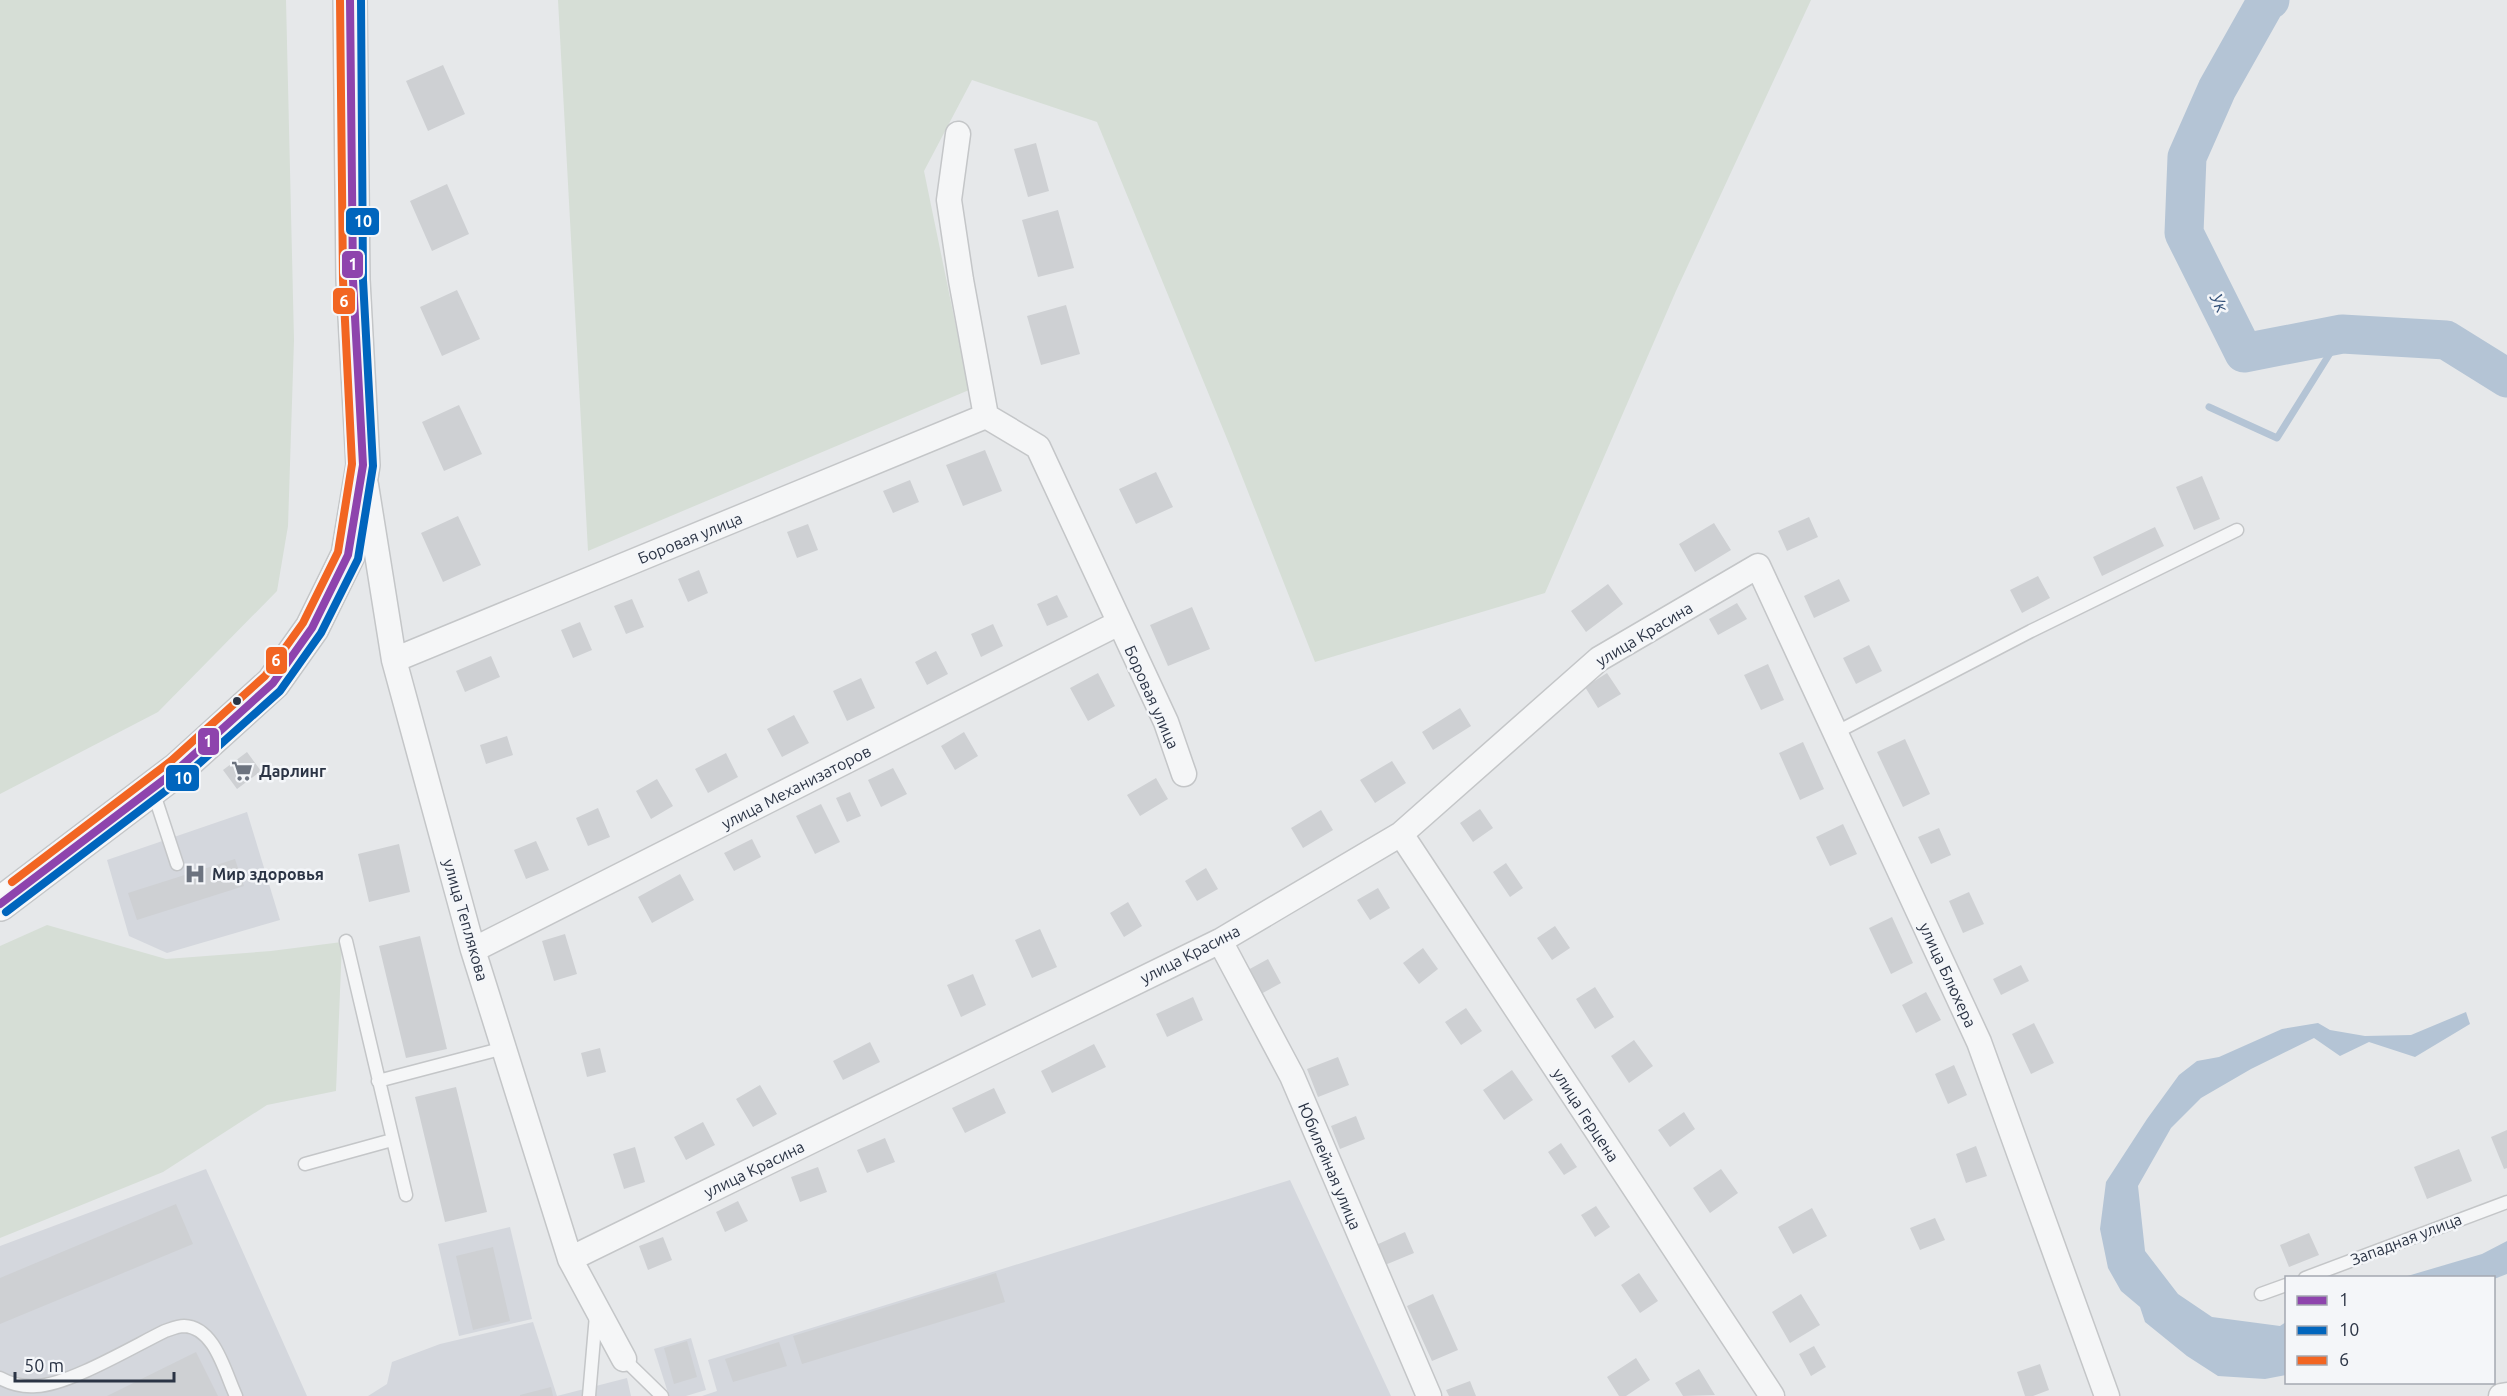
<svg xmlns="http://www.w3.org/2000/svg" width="2507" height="1396" font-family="Ubuntu,sans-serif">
  <rect width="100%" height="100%" fill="#e6e8ea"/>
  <path fill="#d4d7dd" d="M247 812 280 920 167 953 129 936 107 860Z
    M206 1169 307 1396H0V1246Z
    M1290 1180 1391 1396H702L717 1391 708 1360Z
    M510 1227 532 1319 459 1336 438 1244Z
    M533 1322 557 1396 627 1378 631 1396H368L387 1384 392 1362 440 1344Z
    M691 1338 706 1390 686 1396H669L654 1349Z"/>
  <path fill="#d6ded6" d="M0 0H286L294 340 288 526 277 591 158 712 0 794Z
    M558 0H1811L1676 291 1545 593 1315 662 1230 446 1097 122 972 80 924 171 969 390 588 551Z
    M47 925 166 959 271 951 342 942 336 1091 267 1105 163 1172 0 1238V946Z"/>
  <path fill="#b4c4d5" d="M2466 1012 2470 1024 2415 1057 2369 1042 2340 1056 2314 1038 2251 1069 2201 1098 2171 1128 2138 1186 2145 1251 2178 1294 2212 1317 2280 1326 2286 1322V1375L2265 1379 2218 1376 2187 1356 2145 1322 2140 1307 2121 1291 2108 1268 2100 1229 2106 1182 2147 1119 2179 1075 2197 1061 2219 1057 2282 1029 2318 1023 2330 1030 2365 1036 2411 1035Z
    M2507 1241V1274L2494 1279 2404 1277 2482 1254Z"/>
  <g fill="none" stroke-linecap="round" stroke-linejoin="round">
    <path stroke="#b4c4d5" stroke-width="7" d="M2265 0 2266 2
      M2209 407 2277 438 2342 334"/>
    <path stroke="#b4c4d5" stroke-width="39" d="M2270 0 2266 2 2217 89 2187 157 2184 233 2244 353 2342 334 2446 340 2507 378"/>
  </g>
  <path fill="#ced0d3" d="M443 65 465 114 428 131 406 81Z
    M1036 143 1049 191 1028 197 1014 149Z
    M447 184 469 234 432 251 410 201Z
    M1058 210 1074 268 1038 277 1022 220Z
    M457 290 480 339 442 356 420 307Z
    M1066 305 1080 354 1041 365 1027 316Z
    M459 405 482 454 444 471 422 422Z
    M985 450 1002 491 963 506 946 465Z
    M1156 472 1173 507 1136 524 1119 489Z
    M2202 476 2220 519 2194 530 2176 487Z
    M910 480 919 502 893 513 883 491Z
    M458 516 481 565 443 582 421 533Z
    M1809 517 1818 537 1787 551 1778 531Z
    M1714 523 1731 550 1695 572 1679 544Z
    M808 524 818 550 797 558 787 532Z
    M2155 527 2164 546 2102 576 2093 557Z
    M699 570 708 593 688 602 678 579Z
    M2038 576 2050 598 2022 613 2010 590Z
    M1839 579 1850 601 1814 618 1804 596Z
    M1608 584 1623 604 1586 632 1571 611Z
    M1057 595 1068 617 1047 626 1037 604Z
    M632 599 644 627 626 634 614 606Z
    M1737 603 1747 619 1718 635 1709 619Z
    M1192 607 1210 649 1168 666 1150 625Z
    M580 622 592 650 573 658 561 630Z
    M993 624 1003 646 981 657 971 634Z
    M1869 645 1882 671 1856 684 1843 658Z
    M936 651 948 674 927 685 915 662Z
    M491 656 500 677 465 692 456 671Z
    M1768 664 1784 700 1761 710 1744 675Z
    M1098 673 1115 706 1088 721 1070 688Z
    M1607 673 1621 694 1598 708 1585 687Z
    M861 678 875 708 847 721 833 691Z
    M1460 708 1471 726 1433 750 1422 732Z
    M794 715 809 743 782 757 767 729Z
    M964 732 978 756 955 770 941 746Z
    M507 736 513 755 486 764 480 745Z
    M1905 739 1930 794 1903 807 1877 752Z
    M1803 742 1824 789 1800 800 1779 753Z
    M247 752 261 771 237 789 223 770Z
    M726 753 738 777 708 793 695 769Z
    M1392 761 1406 783 1375 803 1360 780Z
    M893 768 907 794 881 807 868 780Z
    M1156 778 1168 799 1140 816 1127 795Z
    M657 779 673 806 651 819 636 791Z
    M850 792 861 816 847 822 836 798Z
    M821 804 840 842 815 854 796 816Z
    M598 808 610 837 588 846 576 818Z
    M1480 809 1493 828 1473 842 1460 823Z
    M1321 810 1333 830 1303 848 1291 828Z
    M1843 824 1857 854 1830 866 1816 837Z
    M1939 828 1951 855 1931 864 1918 837Z
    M752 839 761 857 734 871 724 853Z
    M536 841 549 870 526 879 514 850Z
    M399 844 410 892 369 902 358 854Z
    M235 859 244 886 137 920 128 893Z
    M1506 863 1523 888 1510 897 1493 872Z
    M1206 868 1218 889 1197 901 1185 881Z
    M680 874 694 900 652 923 638 897Z
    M1378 888 1390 908 1370 920 1357 900Z
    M1969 892 1984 924 1963 933 1949 901Z
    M1128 902 1142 926 1124 937 1110 913Z
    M1892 917 1913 963 1891 974 1869 928Z
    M1555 926 1570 948 1552 960 1537 938Z
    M1040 929 1057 967 1032 978 1015 940Z
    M565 934 577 974 554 981 542 941Z
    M420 936 447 1049 406 1058 379 946Z
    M1423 948 1438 969 1419 984 1403 963Z
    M1268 959 1281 983 1259 995 1246 971Z
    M2021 965 2029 981 2001 995 1993 979Z
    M973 974 986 1005 961 1017 947 985Z
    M1595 987 1614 1017 1595 1029 1576 999Z
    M1926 992 1941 1020 1916 1033 1902 1005Z
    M1193 997 1203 1020 1167 1037 1156 1014Z
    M1466 1008 1482 1031 1461 1045 1445 1022Z
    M2034 1023 2054 1063 2031 1074 2012 1034Z
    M1634 1040 1653 1066 1629 1083 1611 1056Z
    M870 1042 880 1062 843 1080 833 1061Z
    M1094 1044 1106 1067 1052 1093 1041 1071Z
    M600 1048 606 1072 587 1077 581 1053Z
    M1338 1057 1349 1085 1318 1097 1307 1069Z
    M1954 1065 1967 1095 1948 1104 1935 1074Z
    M1512 1070 1533 1100 1504 1120 1483 1090Z
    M760 1085 777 1114 753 1127 736 1099Z
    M456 1087 487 1212 445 1222 415 1097Z
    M994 1088 1006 1113 965 1133 952 1108Z
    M1684 1112 1695 1129 1670 1147 1658 1130Z
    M1356 1116 1365 1139 1340 1149 1331 1126Z
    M703 1122 715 1145 686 1160 674 1137Z
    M2507 1130V1168L2504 1169 2491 1137Z
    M885 1138 895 1162 867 1173 857 1150Z
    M1561 1143 1577 1167 1564 1175 1548 1152Z
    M1976 1146 1987 1176 1966 1183 1956 1154Z
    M635 1147 645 1182 624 1189 613 1154Z
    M2459 1149 2472 1181 2427 1199 2414 1167Z
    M818 1167 827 1192 800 1202 791 1177Z
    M1721 1169 1738 1193 1710 1213 1693 1188Z
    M738 1201 748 1221 725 1232 716 1212Z
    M176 1204 193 1244 0 1324V1278Z
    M1596 1206 1610 1227 1595 1237 1581 1215Z
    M1812 1208 1827 1236 1793 1254 1778 1227Z
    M1935 1218 1945 1240 1920 1250 1910 1228Z
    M1405 1232 1414 1253 1385 1265 1376 1245Z
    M2309 1233 2319 1255 2289 1267 2280 1245Z
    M663 1237 672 1260 648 1270 639 1246Z
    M493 1247 510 1321 473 1330 456 1256Z
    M996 1273 1005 1302 802 1364 793 1336Z
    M1639 1273 1658 1301 1640 1313 1621 1285Z
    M1433 1294 1458 1350 1432 1361 1407 1306Z
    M1801 1294 1820 1325 1790 1343 1772 1312Z
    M687 1341 697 1377 674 1384 664 1348Z
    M779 1342 787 1366 733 1382 725 1359Z
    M1814 1346 1826 1367 1811 1376 1799 1354Z
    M196 1352 218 1396H107Z
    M1636 1358 1650 1380 1626 1396H1619L1607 1377Z
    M2040 1364 2049 1390 2033 1396H2025L2017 1372Z
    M1699 1369 1715 1395 1683 1396 1675 1383Z
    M1470 1381 1476 1396H1449L1446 1390Z
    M551 1387 553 1396H520V1395Z"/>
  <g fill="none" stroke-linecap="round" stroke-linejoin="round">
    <defs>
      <path id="lane" d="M1837 732 2031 631 2237 530
        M153 791 177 864
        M346 941 406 1195
        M378 1081 504 1048
        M305 1164 392 1140
        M2305 1278 2507 1202
        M2261 1294 2286 1285
        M624 1359 662 1396
        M0 1378C11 1384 24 1387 36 1386 69 1385 134 1346 165 1331 171 1329 178 1326 184 1326 215 1327 225 1373 236 1396
        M589 1396 596 1315"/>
      <path id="street" d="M958 134 949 200 961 280 986 416 1038 447 1166 722 1184 774
        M366 485 394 660 473 950 570 1259 624 1359
        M394 660 986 416
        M1401 834 1772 1396
        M1220 941 1292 1076 1429 1396
        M473 950 1119 623
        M570 1259 1220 941 1401 834 1599 659 1758 566 1979 1042 2107 1396
        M2501 1396 2507 1395"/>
      <path id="secondary" d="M0 904 178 769 273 683 312 628 348 555 363 465 353 280 350 0"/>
    </defs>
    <use href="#lane" stroke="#c4c6c8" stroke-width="15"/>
    <use href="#street" stroke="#c4c6c8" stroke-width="27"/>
    <use href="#secondary" stroke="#c4c6c8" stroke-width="36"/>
    <use href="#lane" stroke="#f5f6f7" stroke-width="12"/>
    <use href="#street" stroke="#f5f6f7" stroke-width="24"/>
    <use href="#secondary" stroke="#f8f8f8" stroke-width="33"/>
    <defs>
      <path id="bus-1" d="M0 904 178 769 273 683 312 628 348 555 363 465 353 280 350 0"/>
      <path id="bus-2" d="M6 912 184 777 280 691 321 633 358 559 373 466 363 280 361 0"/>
      <path id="bus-3" d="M12 882 171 761 265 676 303 623 338 552 352 464 343 280 340 0"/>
    </defs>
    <use href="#bus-1" stroke="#f4f6f9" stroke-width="12"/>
    <use href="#bus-2" stroke="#f4f6f9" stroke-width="12"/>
    <use href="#bus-3" stroke="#f4f6f9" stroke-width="12"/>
    <use href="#bus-1" stroke="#8e44ad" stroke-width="8"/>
    <use href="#bus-2" stroke="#0065bd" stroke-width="8"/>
    <use href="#bus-3" stroke="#f26522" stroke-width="8"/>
  </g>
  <defs>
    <symbol id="supermarket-bare" viewBox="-9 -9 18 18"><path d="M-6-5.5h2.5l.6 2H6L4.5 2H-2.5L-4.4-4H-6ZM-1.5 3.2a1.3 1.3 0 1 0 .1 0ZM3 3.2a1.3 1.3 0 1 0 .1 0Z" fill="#6c737f" stroke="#f4f6f9" stroke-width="2.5" paint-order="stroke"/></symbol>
    <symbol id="hospital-bare" viewBox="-9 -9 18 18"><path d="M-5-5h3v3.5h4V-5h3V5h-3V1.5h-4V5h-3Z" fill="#6c737f" stroke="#f4f6f9" stroke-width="2.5" paint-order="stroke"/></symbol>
  </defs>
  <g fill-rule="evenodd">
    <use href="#supermarket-bare" x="227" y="756" width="30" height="30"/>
    <use href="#hospital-bare" x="180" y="859" width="30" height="30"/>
  </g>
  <circle fill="#2b3445" stroke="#f4f6f9" stroke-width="2" cx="237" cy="701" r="5"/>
  <g text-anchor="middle" stroke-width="5" stroke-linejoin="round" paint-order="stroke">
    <g font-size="16" fill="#2b3445" stroke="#f4f6f9">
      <text transform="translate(690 538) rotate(-22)" y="6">Боровая улица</text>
      <text transform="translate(1644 634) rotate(-31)" y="6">улица Красина</text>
      <text transform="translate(1152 697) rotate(66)" y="6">Боровая улица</text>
      <text transform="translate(796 787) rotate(-27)" y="6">улица Механизаторов</text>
      <text transform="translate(466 920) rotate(74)" y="6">улица Теплякова</text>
      <text transform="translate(1190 954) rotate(-27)" y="6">улица Красина</text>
      <text transform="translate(1948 975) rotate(65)" y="6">улица Блюхера</text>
      <text transform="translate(1586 1115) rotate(57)" y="6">улица Герцена</text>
      <text transform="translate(1330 1166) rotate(67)" y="6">Юбилейная улица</text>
      <text transform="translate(754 1169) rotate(-26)" y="6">улица Красина</text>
      <text transform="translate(2406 1239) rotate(-21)" y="6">Западная улица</text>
    </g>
    <g font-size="16" font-weight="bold" fill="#2b3445" stroke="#f4f6f9" text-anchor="start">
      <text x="259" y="777">Дарлинг</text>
      <text x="212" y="880">Мир здоровья</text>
    </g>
    <g font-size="18" font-style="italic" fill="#34527a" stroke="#f4f6f9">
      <text transform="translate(2219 303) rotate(64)" y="6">Ук</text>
    </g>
  </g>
  <g stroke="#f4f6f9" stroke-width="2">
    <rect x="345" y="207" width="35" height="29" rx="6" fill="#0065bd"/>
    <rect x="341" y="250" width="23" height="29" rx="6" fill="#8e44ad"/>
    <rect x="332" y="287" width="24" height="28" rx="6" fill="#f26522"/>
    <rect x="265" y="646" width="23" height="29" rx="6" fill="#f26522"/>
    <rect x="197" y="727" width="23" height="29" rx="6" fill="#8e44ad"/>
    <rect x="165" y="764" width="35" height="28" rx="6" fill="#0065bd"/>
  </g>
  <g font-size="16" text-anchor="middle" font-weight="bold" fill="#fff">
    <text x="363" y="227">10</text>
    <text x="353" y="270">1</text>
    <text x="344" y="307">6</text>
    <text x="276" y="666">6</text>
    <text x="208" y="747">1</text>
    <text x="183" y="784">10</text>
  </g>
  <rect x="2285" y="1276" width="210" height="108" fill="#f4f6f9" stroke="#a4a8b1" stroke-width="1.5"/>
  <rect x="2297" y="1296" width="30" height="9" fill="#8e44ad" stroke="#a4a8b1" stroke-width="1.5"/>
  <text x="2339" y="1306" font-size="18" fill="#2b3445">1</text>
  <rect x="2297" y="1326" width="30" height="9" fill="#0065bd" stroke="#a4a8b1" stroke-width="1.5"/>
  <text x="2339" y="1336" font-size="18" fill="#2b3445">10</text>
  <rect x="2297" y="1356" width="30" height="9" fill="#f26522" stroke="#a4a8b1" stroke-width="1.5"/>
  <text x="2339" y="1366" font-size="18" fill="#2b3445">6</text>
  <path d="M15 1372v9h159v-9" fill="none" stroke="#2b3445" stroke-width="3"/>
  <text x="24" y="1372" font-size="18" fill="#2b3445" stroke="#f4f6f9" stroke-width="4.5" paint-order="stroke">50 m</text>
</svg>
